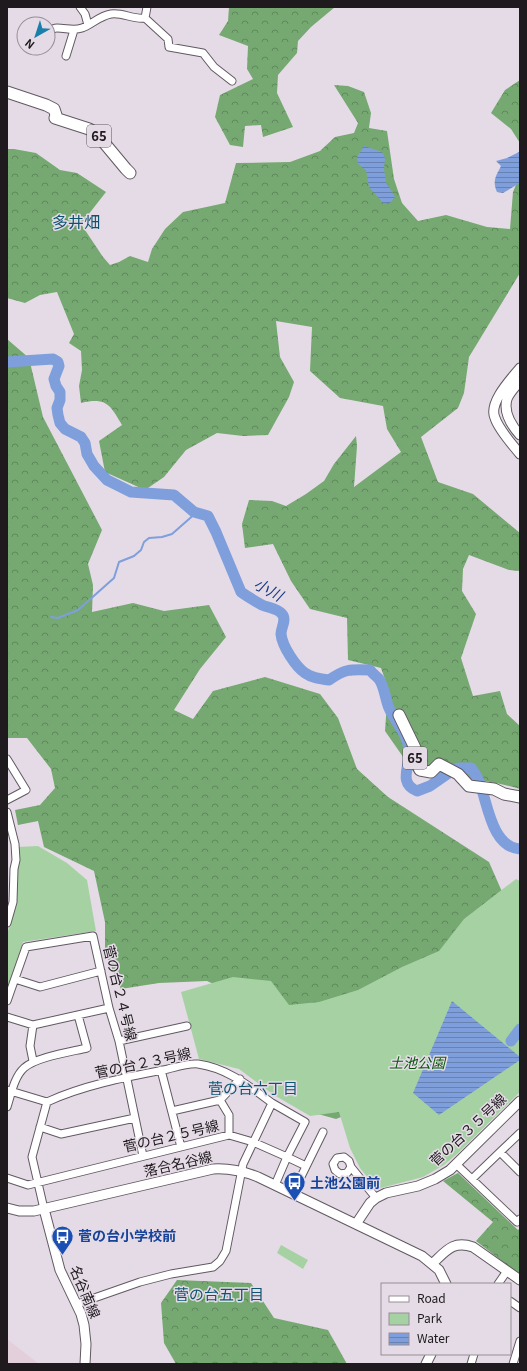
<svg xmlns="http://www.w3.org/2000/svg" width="527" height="1371" font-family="Georgia,'Noto Sans JP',serif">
  <defs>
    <pattern id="forest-crowns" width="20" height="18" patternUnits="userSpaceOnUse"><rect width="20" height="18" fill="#75a971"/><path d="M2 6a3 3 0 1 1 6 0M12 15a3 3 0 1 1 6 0" fill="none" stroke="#5f895c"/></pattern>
    <pattern id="water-rules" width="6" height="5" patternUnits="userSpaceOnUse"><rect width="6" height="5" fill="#7f9fdc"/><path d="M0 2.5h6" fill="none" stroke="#6781b2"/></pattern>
  </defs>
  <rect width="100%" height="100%" fill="#e5dbe6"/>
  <path fill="#e3cedc" d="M7 1339 39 1364H7Z"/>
  <path fill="url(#forest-crowns)" d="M229 7H335L311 27 298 41 297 53 278 75 277 93 293 127 263 137 261 125 245 126 243 147 230 145 215 117 220 95 253 79 247 69 248 46 219 35 228 21Z
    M520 80V143L511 129 491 113 505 90Z
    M334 85 348 86 364 92 371 113 369 128 387 131 394 179 402 203 418 221 446 215 487 227 510 229 513 192 520 175V273L469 357 464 393 458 408 421 437 438 482 473 494 520 533V571L509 570 469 555 463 569 462 591 476 614 461 658 473 696 500 691 507 714 520 726V789C486 779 450 776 415 774L385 731 388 688 381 668 348 660 347 618 310 609 291 581 273 544 245 548 242 524 249 500 272 501 286 506 306 494 324 481 334 464 356 436 357 446 354 487 401 452 387 429 383 406 340 398 310 371 312 327 276 321 280 357 294 382 289 397 268 435 243 436 217 433 186 450 164 477 145 490 105 472 99 441 122 425C110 405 107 397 81 403L79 386 82 370 81 351 69 343 74 334 57 292 40 295 25 303 7 298V149H14L36 153 60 170 77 173 106 192 81 224 103 257 110 265 119 262 130 256 148 262 152 249 165 229 183 212 225 203 236 163 290 162 320 151 335 137 354 133 358 123Z
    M7 339 29 358 43 417 102 530 88 564 93 585 92 612 133 603 164 611 209 605 226 637 200 669 174 710 193 719 213 691 265 677 320 694 338 718 357 769 388 797 489 862 503 894 389 1098 336 1119 300 1109 231 992 207 981 159 983 121 989 105 952V922L94 871 44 847 38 821 18 825 15 810 40 805 55 788 51 769 27 738H7Z
    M458 1173 518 1230 520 1228V1275L476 1241 493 1222 443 1181Z
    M177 1280 251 1283 274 1318 328 1330 347 1364H176L164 1343 161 1303Z"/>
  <path fill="#a6d2a3" d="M38 846 67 863 87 880 96 931 23 942 7 993V935L15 905 17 847Z
    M516 879 520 881V1092L457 1154 444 1165 423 1177 377 1189 360 1168 350 1148 339 1112 310 1116 274 1095 239 1069 199 1059 181 992 233 977 271 981 289 1005 319 1002 358 990 402 967 439 951 464 919Z
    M281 1245 308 1260 303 1269 277 1253Z"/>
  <path fill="url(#water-rules)" d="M364 146 382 152 385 158 384 169 386 182 395 197 390 203H383L369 187 366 170 358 164 357 157Z
    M519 152 520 183 503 193 497 192C492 181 496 176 501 166L496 161 507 158Z
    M452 1001 520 1057V1060L439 1115 413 1093Z"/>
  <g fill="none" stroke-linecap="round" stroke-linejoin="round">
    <path stroke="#7f9fdc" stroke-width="2" d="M51 617 58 618 78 610 114 578 119 562 134 556 141 550 144 542 149 538 162 537 172 534 197 512"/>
    <path stroke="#7f9fdc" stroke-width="11" d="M7 362 53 359 58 362 59 366 54 379 56 386 60 392V400L57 408 58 415 60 423 65 429 81 437 85 443 87 454 94 466 107 480 131 492 174 495 194 512 208 516 216 532 241 592C248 597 255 601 262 605 269 608 277 608 282 614 287 620 281 627 281 634 282 646 296 667 305 673 312 678 320 679 329 680 345 669 350 669 370 670 372 673 376 676 379 679 385 688 385 699 389 708 395 722 408 734 409 750 411 765 397 783 417 791L430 786 453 770 459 768H471C475 773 478 778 480 784 488 805 492 847 520 849
      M511 1041 520 1029"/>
    <defs>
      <path id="minor" d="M80 7 85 14 88 25
        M145 18 147 7
        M48 30C51 30 54 28 57 28 66 28 74 31 82 28 91 25 99 16 111 14 122 12 134 20 145 18L168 39 169 47 203 53 214 67 232 81
        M66 56 74 30
        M7 759 26 790 7 800
        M7 812 15 844 16 860 14 869 13 902 7 923
        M15 979 40 987 101 971
        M7 1001 26 947 93 936 109 1008 119 1041 143 1156
        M7 1017 33 1025 109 1008
        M119 1041 187 1026
        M33 1061 30 1046 33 1025
        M161 1070 181 1147
        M7 1090 47 1102
        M220 1100 229 1115V1135
        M7 1107C11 1095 14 1077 24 1068 36 1057 70 1052 87 1048L78 1015
        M172 1111 220 1100 240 1079
        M40 1127 61 1134 135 1118
        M500 1152 520 1133
        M456 1164 517 1222 520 1219
        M351 1167 347 1173 340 1174 335 1170 333 1164 337 1158 344 1157 349 1161 351 1167 376 1198
        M7 1178 28 1185 229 1135 253 1142 287 1157 305 1122 272 1103
        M472 1179 500 1152 520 1172
        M275 1185 287 1157 306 1166
        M293 1193 323 1132
        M44 1209 32 1157 47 1102C84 1085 127 1077 168 1069 176 1067 189 1063 198 1064 227 1068 249 1086 272 1103L243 1164 226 1251 220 1261 213 1267 171 1274 140 1282 77 1304
        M498 1284 507 1271
        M510 1301 520 1308
        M471 1364 474 1354
        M513 1364 520 1341"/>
      <path id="tertiary" d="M520 368C511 379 488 403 495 418 499 430 512 444 520 454
        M520 381C516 386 509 393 507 399 503 413 511 425 520 435
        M7 1208 19 1211H34L213 1169C230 1168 243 1171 258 1177L422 1256 439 1270 446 1284
        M44 1209 60 1270 81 1314 84 1325 86 1344 85 1364
        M356 1224 370 1203 376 1198 386 1193 418 1186 435 1179 450 1170 520 1101
        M432 1264C446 1251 453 1240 473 1247L520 1280
        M426 1364 431 1354"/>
      <path id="primary" d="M7 92 46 105 54 109 56 115 55 118 89 129 96 133 126 169 130 173
        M399 715 415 748 416 761 420 770 431 772 439 764 458 774 469 786 494 789 504 794 520 797"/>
    </defs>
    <use href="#minor" stroke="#615962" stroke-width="9"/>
    <use href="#tertiary" stroke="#615962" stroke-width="11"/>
    <use href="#primary" stroke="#615962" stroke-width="13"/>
    <use href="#minor" stroke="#fff" stroke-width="7"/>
    <use href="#tertiary" stroke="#fff" stroke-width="9"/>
    <use href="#primary" stroke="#fff" stroke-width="11"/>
  </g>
  <defs>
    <symbol id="bus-pin" viewBox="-11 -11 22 30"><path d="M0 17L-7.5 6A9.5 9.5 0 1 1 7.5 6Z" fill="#1a4fb4" stroke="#e5dbe6"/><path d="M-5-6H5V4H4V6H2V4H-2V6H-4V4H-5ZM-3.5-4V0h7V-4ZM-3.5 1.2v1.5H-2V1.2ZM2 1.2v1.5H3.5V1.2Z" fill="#fff"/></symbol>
  </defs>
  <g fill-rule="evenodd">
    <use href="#bus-pin" x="282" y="1170" width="25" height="34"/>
    <use href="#bus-pin" x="50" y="1224" width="25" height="34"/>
  </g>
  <g text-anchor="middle" stroke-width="3" stroke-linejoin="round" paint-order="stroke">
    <g fill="#e5dbe6" stroke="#5a545a" stroke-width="1">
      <rect x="87" y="125" width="24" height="22" rx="3"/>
      <rect x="403" y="747" width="24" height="22" rx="3"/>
    </g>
    <g font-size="13" font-weight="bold" fill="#1e1a1e">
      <text x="99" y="141">65</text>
      <text x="415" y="763">65</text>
    </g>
    <g font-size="14" fill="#1e1a1e" stroke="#e5dbe6">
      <text transform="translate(120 993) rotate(76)" y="5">菅の台２４号線</text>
      <text transform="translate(143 1063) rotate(-12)" y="5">菅の台２３号線</text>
      <text transform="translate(468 1130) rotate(-43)" y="5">菅の台３５号線</text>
      <text transform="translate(171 1136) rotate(-13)" y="5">菅の台２５号線</text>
      <text transform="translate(178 1164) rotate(-13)" y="5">落合名谷線</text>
      <text transform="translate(85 1292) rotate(67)" y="5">名谷南線</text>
    </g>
    <g font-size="14" font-style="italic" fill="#08560b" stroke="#e5dbe6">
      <text x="417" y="1068">土池公園</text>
    </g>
    <g font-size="14" font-weight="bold" fill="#164399" stroke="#e5dbe6" text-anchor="start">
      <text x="310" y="1188">土池公園前</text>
      <text x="78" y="1241">菅の台小学校前</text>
    </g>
    <g font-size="15" font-style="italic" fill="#173a81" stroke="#e5dbe6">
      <text transform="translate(268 590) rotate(28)" y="5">小川</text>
    </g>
    <g font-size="15" fill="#0e5471" stroke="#e5dbe6">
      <text x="253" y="1094">菅の台六丁目</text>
      <text x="219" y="1300">菅の台五丁目</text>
    </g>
    <g font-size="16" fill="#0e5471" stroke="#e5dbe6">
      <text x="76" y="228">多井畑</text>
    </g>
  </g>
  <rect width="527" height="1371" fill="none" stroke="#1e1a1e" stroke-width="16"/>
  <rect x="381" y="1283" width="130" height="72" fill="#e5dbe6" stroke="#958e96"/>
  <rect x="389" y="1296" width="20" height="6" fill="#ffffff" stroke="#958e96"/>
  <text x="417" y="1303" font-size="12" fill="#1e1a1e">Road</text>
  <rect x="389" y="1313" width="20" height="12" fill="#a6d2a3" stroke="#958e96"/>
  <text x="417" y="1323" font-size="12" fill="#1e1a1e">Park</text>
  <rect x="389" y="1333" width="20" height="12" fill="url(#water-rules)" stroke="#958e96"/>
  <text x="417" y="1343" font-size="12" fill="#1e1a1e">Water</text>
  <g transform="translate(36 36) rotate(219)"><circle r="19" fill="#e5dbe6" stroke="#958e96"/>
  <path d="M0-3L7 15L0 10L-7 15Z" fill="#1a80aa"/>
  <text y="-6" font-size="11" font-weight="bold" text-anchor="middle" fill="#1e1a1e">N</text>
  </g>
</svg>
